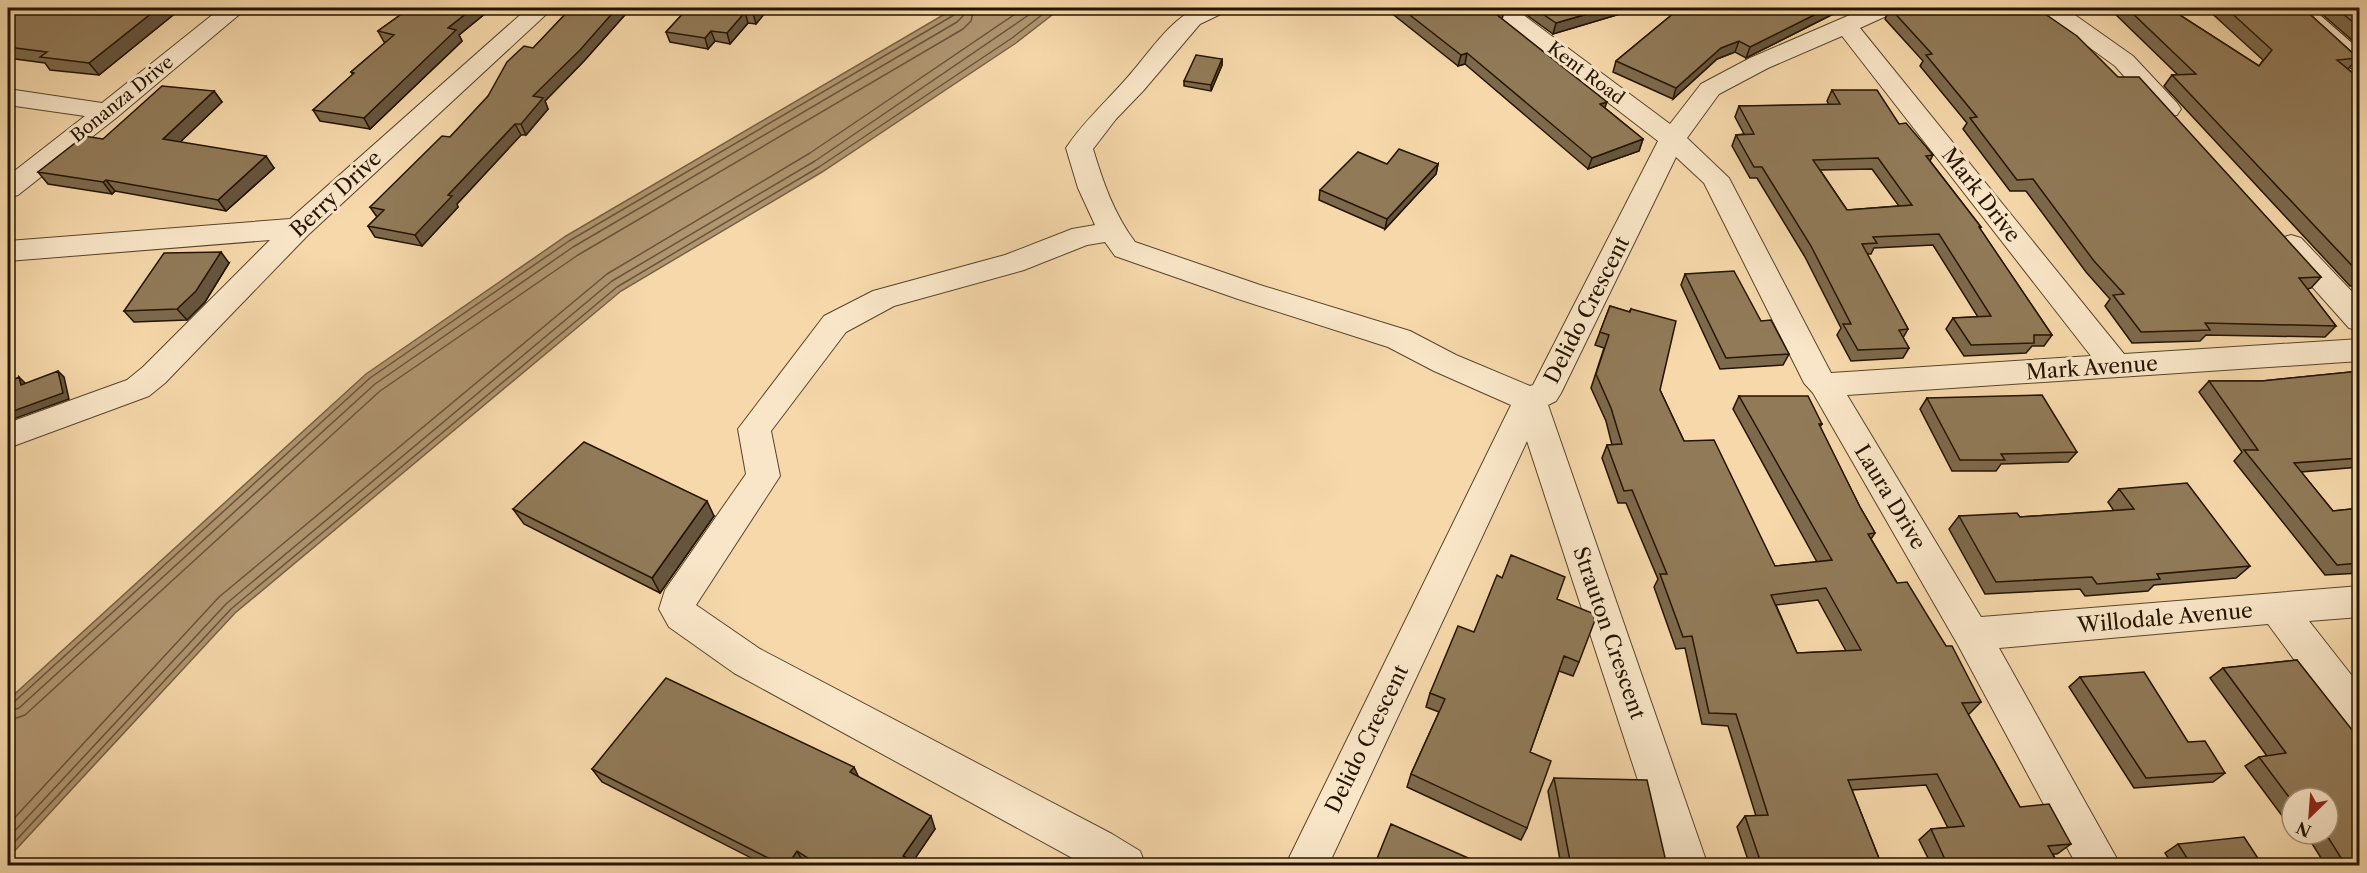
<svg xmlns="http://www.w3.org/2000/svg" width="2367" height="873" font-family="'Libre Caslon Text',serif">
  <rect width="100%" height="100%" fill="#f6d8aa"/>
  <filter id="stains"><feTurbulence type="fractalNoise" baseFrequency=".00333" numOctaves="4"/><feColorMatrix values="0 0 0 0 .2 0 0 0 0 .09 0 0 0 0 .02 0 0 0 .5 -.17"/></filter>
  <radialGradient id="worn" r=".72"><stop offset=".6" stop-color="#630" stop-opacity="0"/><stop offset="1" stop-color="#630" stop-opacity=".3"/></radialGradient>
  <path fill="#af9570" stroke="#776143" stroke-width="1.5" d="M955 8H1061L1016 43 822 172 621 291 235 613 8 858V700L366 374 566 236Z"/>
  <g fill="none" stroke-linecap="round" stroke-linejoin="round">
    <path stroke="#6a5438" stroke-width="1.5" d="M8 704 14 702 370 378 569 241 954 15 957 8
      M8 712 19 708 375 384 573 247 957 22 963 16 965 8
      M8 721 25 715 380 391 578 255 963 29 971 21 974 8
      M8 825 219 597 607 274 810 153 1024 8
      M8 838 226 604 612 281 815 161 1039 8
      M8 849 231 609 617 287 819 167 1012 38 1051 8"/>
    <defs>
      <path id="street" d="M221 8H247L116 118 18 195 8 198V176L85 116 8 105V89L102 103Z
        M528 8H553L308 235 165 383 149 396 8 448V423L127 380 143 367 270 240 8 261V241L290 219Z
        M1197 8H1227L1223 13 1200 24 1143 91 1116 119 1093 149C1103 182 1114 214 1135 242L1260 285 1410 331 1456 355 1530 386 1533 385 1658 141 1492 13 1488 8H1514L1670 124 1701 84 1750 58 1866 8H1897L1893 13 1860 28 2124 354 2360 339V361L1847 395 1981 617 2360 586V617L2309 621 2360 686V735L2346 730 2268 624 1999 648 2121 866H2077L1958 645 1813 393 1804 383 1704 183 1676 157 1561 393 1556 401 1548 405 1708 866H1666L1527 441 1328 866H1285L1511 405 1434 371 1388 347 1238 299 1115 256 1105 242 1087 245 1024 270 894 306 846 332 771 431 780 476 696 605 760 649 1112 834 1140 851 1146 866H1087L734 673 669 627 659 609 665 590 746 474 738 429 824 316 873 291 1005 255 1072 229 1095 225 1078 188 1066 148C1083 122 1106 102 1126 79 1148 55 1168 21 1197 8ZM1842 36 2091 356 1831 373 1729 178 1687 138 1719 94 1768 68Z
        M2038 8H2065L2133 56 2177 103 2181 109 2177 115 2168 117 2159 115 2115 66 2042 13Z
        M2291 235 2301 238 2360 300V331L2349 328 2281 252 2277 245 2281 238Z"/>
      <path id="secondary" d="M2286 8H2312L2360 50V70L2351 68Z"/>
    </defs>
    <use href="#street" stroke="#58452a" stroke-width="2"/>
    <use href="#secondary" stroke="#241400" stroke-width="2"/>
    <use href="#street" fill="#f9e6c8" fill-rule="evenodd"/>
    <use href="#secondary" fill="#f9e6c8" fill-rule="evenodd"/>
  </g>
  <path fill="#7d694c" stroke="#241400" stroke-width="1.5" fill-rule="evenodd" d="M8 8 85 10 88 8H179L172 13 173 15 99 75 50 70 45 63 8 58Z
    M410 8H492L459 35 462 41 370 129 320 121 313 110 353 75 351 72 386 42H384L378 31Z
    M571 8H631L584 61 545 101 548 109 526 135H521L457 204 458 207 422 246 375 237 368 226 377 217 370 207 450 137Z
    M688 8H769L756 24 748 23 730 44 715 41 708 49 670 42 666 32Z
    M1385 8H1498L1504 12 1502 19 1605 108 1643 139 1639 151 1588 169 1465 64 1458 66Z
    M1517 8H1640L1553 34Z
    M1680 8H1845L1746 58 1735 52 1717 59 1673 99 1613 72 1616 61Z
    M1890 8H2050L2046 15 2321 277 2311 288 2307 289 2336 326 2325 337 2206 335 2200 341 2132 343 2105 306 2110 299 2086 272 2026 191H2010L1963 129 1967 123 1920 66 1923 61 1885 19Z
    M2109 8H2169L2259 66 2263 60 2206 8H2303L2358 58 2348 69 2360 79V286H2350L2164 86 2172 75H2178Z
    M2315 8H2360V47Z
    M1222 59V65L1211 91 1184 86V81Z
    M1832 90 1899 124 1933 155 1930 161 1981 227 1980 229 2052 335 2044 346H2032L2026 353 1964 356 1946 329 1953 318 1978 317 1933 245 1874 248 1871 254H1867L1908 329 1903 338 1909 348 1903 358 1851 361 1837 335 1841 328 1805 257 1757 178H1750L1732 146 1736 135 1744 134 1735 117 1739 106 1829 105 1827 101ZM1872 169 1899 206 1847 210 1820 170Z
    M214 91 222 102 180 142 274 168 226 211 115 191 112 194 48 184 38 172 103 139Z
    M1387 164H1438L1436 174 1385 229 1319 200 1320 190Z
    M229 263 205 302 187 320 134 322 124 311Z
    M1685 274 1761 321 1789 354 1783 365 1720 369 1681 285Z
    M1610 306 1629 312 1631 309 1660 390 1684 441 1775 566 1817 562 1733 409 1739 396 1822 424 1820 427 1860 507 1875 533 1871 539 1897 583 1946 646 1981 702 1969 714H1968L2020 807 2071 844 2057 854H2053L2059 866H1932L1919 840 1931 829 1948 828 1926 785 1852 790 1882 866H1750L1737 827 1745 816H1756L1728 726 1702 724 1685 648 1676 649 1654 587 1658 579 1626 503H1618L1602 458 1607 445H1612L1606 421 1591 388 1604 348 1595 345ZM1818 600 1846 651 1797 653 1776 605Z
    M2360 371V467L2301 472 2333 511 2360 508V573L2325 575 2234 461 2242 452 2199 392 2209 381H2262Z
    M1927 398 2077 452 2068 462 2001 464 1996 471H1952L1920 409Z
    M2119 489 2250 566 2236 578 2154 585 2148 591 2085 596 2080 589 1985 594 1949 529 1959 516 2020 517 2114 511 2108 502Z
    M513 509 714 516 660 593 524 524Z
    M1502 578 1557 599 1579 662 1573 676 1559 671 1530 752 1527 828 1521 840 1407 787 1411 774 1439 712 1426 707 1430 693 1474 632Z
    M2297 660 2360 866H2326L2306 834H2328V798H2292V829L2245 766 2259 757 2267 756 2210 678 2223 668Z
    M2080 677 2188 742 2225 773 2213 782 2134 788 2069 687Z
    M592 769 858 777 935 829 913 861 922 866H807L804 863 802 866H767L602 782Z
    M1554 778 1667 866H1561L1548 791Z
    M2178 844 2263 866H2173L2165 853Z"/>
  <path fill="#66553e" stroke="#241400" stroke-width="1.5" d="M158 8H179L172 13 173 15 99 75 89 63Z
    M473 8H492L459 35 462 41 370 129 364 118 448 28Z
    M617 8H631L584 61 545 101 548 109 526 135 521 124 533 96Z
    M758 8H769L756 24 753 13Z
    M1608 8H1640L1553 34 1556 23Z
    M1828 8H1845L1746 58 1750 47Z
    M2046 8H2050L2044 17 2038 9Z
    M2074 8H2086L2073 11Z
    M745 12 748 23 730 44 727 33Z
    M711 31 715 41 708 49 705 38Z
    M1739 41 1735 52 1717 59 1673 99 1676 88 1721 48Z
    M1467 53 1465 64 1458 66 1461 55Z
    M1222 59V65L1211 91V85Z
    M214 91 222 102 172 150 163 139Z
    M1607 102 1603 113 1600 104Z
    M515 124 521 135 457 204 458 207 422 246 415 235 448 195Z
    M1643 139 1639 151 1588 169 1592 158Z
    M266 156 274 168 226 211 218 200Z
    M1438 164 1436 174 1385 229 1387 219Z
    M106 180 115 191 112 194 103 182Z
    M221 252 229 263 205 302 187 320 177 309Z
    M58 371 64 377 69 399 8 421V413Z
    M19 377 25 383 27 391 21 385Z
    M707 501 714 516 660 593 652 578Z
    M854 767 860 780 850 772Z
    M931 816 935 829 910 866 903 856Z
    M797 851 804 863 802 866H787Z"/>
  <path fill="#917a58" stroke="#241400" stroke-width="1.5" fill-rule="evenodd" d="M8 8H65L85 10 88 8H158L89 63 40 57 47 52 8 47Z
    M410 8H473L448 28 456 30 364 118 313 110 354 73 351 72 394 35 378 31Z
    M571 8H617L580 50 533 96 543 98 521 124H515L448 195 452 196 415 235 368 226 384 210 370 207 442 136 450 137 488 96 507 62 524 46 533 48Z
    M688 8H758L753 13 745 12 727 33 711 31 705 38 666 32Z
    M1401 8H1498L1504 12 1498 10 1496 14 1607 102 1600 104 1643 139 1592 158 1467 53 1461 55Z
    M1534 8H1608L1556 23Z
    M1680 8H1828L1750 47 1739 41 1721 48 1676 88 1616 61Z
    M1890 8H2046L2038 9 2077 36 2118 77H2139L2321 277 2299 278 2336 326 2205 323 2210 330 2141 332 2113 295 2124 294 2094 261 2033 179 2017 180 1970 118 1977 117 1926 55 1932 54Z
    M2127 8H2169L2259 66 2272 50 2226 8H2303L2358 58 2337 60 2360 79V274L2172 75 2196 74Z
    M2336 8H2360V28Z
    M1196 55 1222 59 1211 85 1184 81Z
    M162 86 214 91 163 139 266 156 218 200 106 180 103 182 38 172 84 136 103 139Z
    M1832 90H1877L1899 124 1906 123 1933 155 1926 156 1981 227H1979L2052 335H2034V343L1971 345 1953 318 1991 316 1939 234 1873 237 1877 243 1862 244 1908 329 1899 330 1909 348 1858 350 1843 324H1851L1811 246 1762 167H1754L1736 135 1754 134 1739 106 1840 104ZM1878 158 1912 205 1847 210 1813 160Z
    M1399 149 1438 164 1387 219 1320 190 1358 152 1387 164Z
    M221 252 196 291 177 309 124 311 164 253Z
    M1734 271 1761 321 1771 320 1789 354 1726 358 1685 274Z
    M1610 306 1630 312 1631 309 1676 321 1660 390 1684 441 1714 440 1775 566 1832 560 1739 396H1808L1822 424H1819L1860 507 1875 533 1868 534 1897 583 1907 582 1946 646H1952L1981 702 1962 703 2020 807 2049 804 2071 844 2048 846 2059 866H1948L1931 829 1964 826 1937 774 1848 780 1882 866H1762L1745 816 1768 815 1736 714 1709 713 1692 636 1683 637 1660 574H1667L1632 490 1624 491 1607 445 1622 444 1611 408 1596 374 1609 335 1600 332ZM1826 588 1861 650 1797 653 1771 595Z
    M58 371 63 393 8 413V382L19 377 21 385Z
    M2360 371V424L2358 425 2360 426V458L2294 463 2333 511 2360 508V563L2337 565 2244 450H2258L2209 381H2262Z
    M2042 395 2077 452 2001 454 2005 460H1960L1927 398Z
    M584 442 707 501 652 578 513 509Z
    M2187 483 2250 566 2157 574 2160 579 2097 584 2092 577 1996 582 1959 516 2017 513 2020 517 2134 509 2119 489Z
    M1511 555 1565 577 1557 599 1592 613 1595 620 1579 662 1564 656 1530 752 1551 761 1527 828 1411 774 1445 699 1430 693 1458 626 1474 632 1497 575 1502 578Z
    M2297 660 2360 740V866H2346L2326 834H2328V798H2292V801L2259 757 2286 753 2223 668Z
    M2144 672 2188 742 2205 741 2225 773 2146 778 2080 677Z
    M666 678 854 767 850 772 931 816 903 856 922 866H820L797 851 787 866H784L592 769Z
    M1554 778 1647 780 1667 866H1571Z
    M1391 824 1475 861 1474 866H1374Z
    M2244 837 2263 866H2192L2178 844Z"/>
  <g text-anchor="middle" stroke-width="6" stroke-linejoin="round" paint-order="stroke">
    <g font-size="18" fill="#241400" stroke="#f9e6c8">
      <text transform="translate(1586 73) rotate(37)" y="6">Kent Road</text>
      <text transform="translate(122 99) rotate(-39)" y="6">Bonanza Drive</text>
    </g>
    <g font-size="21" fill="#241400" stroke="#f9e6c8">
      <text transform="translate(336 194) rotate(-43)" y="7">Berry Drive</text>
      <text transform="translate(1981 195) rotate(52)" y="7">Mark Drive</text>
      <text transform="translate(1587 310) rotate(-63)" y="7">Delido Crescent</text>
      <text transform="translate(2092 368) rotate(-4)" y="7">Mark Avenue</text>
      <text transform="translate(1890 497) rotate(59)" y="7">Laura Drive</text>
      <text transform="translate(2165 618) rotate(-5)" y="7">Willodale Avenue</text>
      <text transform="translate(1609 633) rotate(71)" y="7">Strauton Crescent</text>
      <text transform="translate(1367 739) rotate(-64)" y="7">Delido Crescent</text>
    </g>
  </g>
  <rect width="2367" height="873" fill="none" stroke="#f6d8aa" stroke-width="30"/>
  <rect x="9" y="9" width="2349" height="855" fill="none" stroke="#241400" stroke-width="3"/>
  <rect x="15" y="15" width="2337" height="843" fill="none" stroke="#241400" stroke-width="1.5"/>
  <g transform="translate(2310 816) rotate(205)"><circle r="28" fill="#f9e6c8" stroke="#a49278" stroke-width="1.5"/>
  <path d="M0-4.5L10 22L0 15L-10 22Z" fill="#8f2418"/>
  <text y="-9" font-size="16" font-weight="bold" text-anchor="middle" fill="#241400">N</text>
  </g>
  <rect width="100%" height="100%" filter="url(#stains)"/>
  <rect width="100%" height="100%" fill="url(#worn)"/>
</svg>
